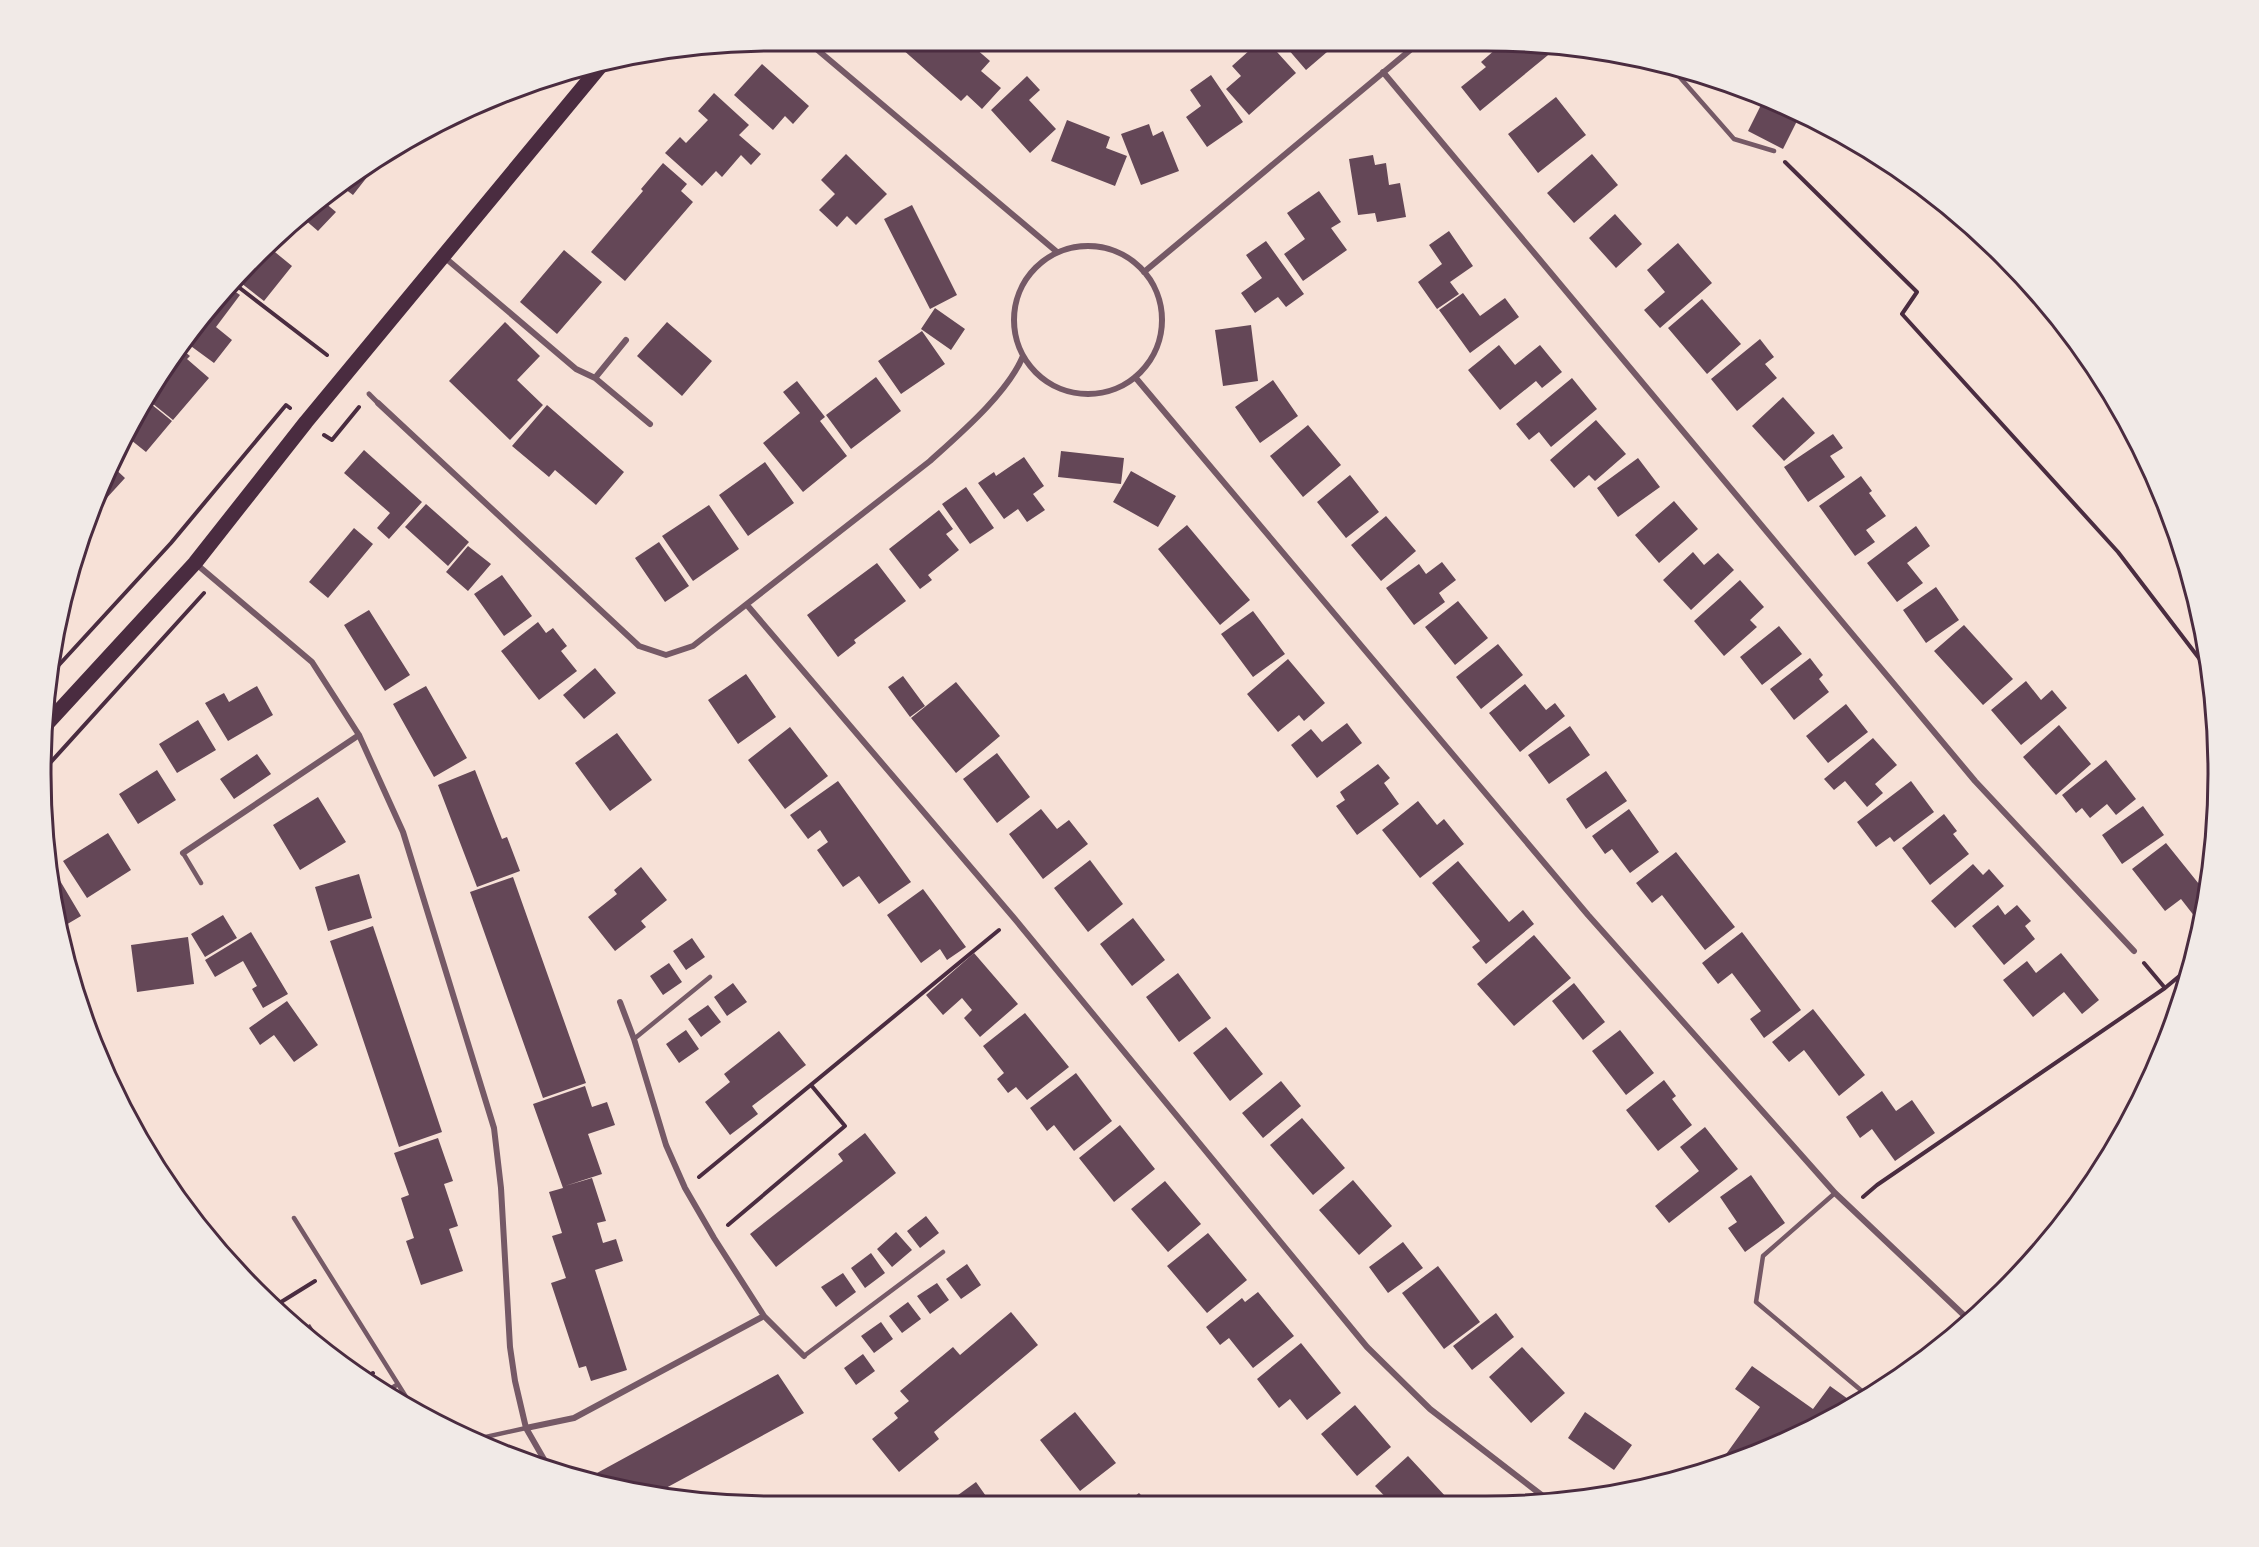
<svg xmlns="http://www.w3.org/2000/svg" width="2259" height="1547" font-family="Georgia,serif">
  <rect width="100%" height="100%" fill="#f7e1d7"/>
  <path fill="#644757" d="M893 41H943L955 51 964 41H967L990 61 981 71 1001 88 982 109 967 95 961 101Z
    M1260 41H1267L1296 73 1249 115 1226 89 1241 76 1232 66Z
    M1281 41H1330L1334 46 1306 70Z
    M1504 42 1549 47 1553 51 1480 111 1461 87 1486 67 1481 62Z
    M762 64 809 106 793 124 785 116 773 130 734 95Z
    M1211 75 1243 122 1207 147 1186 117 1201 106 1190 90Z
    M1027 76 1040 90 1029 100 1056 129 1030 153 991 110Z
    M714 93 749 125 739 135 761 154 751 165 741 155 722 177 716 171 702 186 665 153 680 137 686 143 708 120 698 111Z
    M1556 97 1586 135 1538 173 1508 134Z
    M1764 99 1800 115 1783 149 1748 131Z
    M1067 120 1110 137 1106 148 1127 156 1115 186 1051 161Z
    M1149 124 1153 136 1163 131 1179 171 1141 185 1121 134Z
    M386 153 353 195 341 186 367 164Z
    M846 154 887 194 856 225 847 216 837 227 819 210 835 194 821 180Z
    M1592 154 1618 185 1574 223 1547 193Z
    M1373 155 1375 165 1386 163 1389 185 1400 183 1406 217 1377 222 1375 213 1358 215 1349 159Z
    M663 163 687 184 681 191 693 202 625 281 591 252 643 191 641 189Z
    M1319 191 1341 222 1331 228 1347 250 1303 281 1284 254 1305 239 1287 213Z
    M324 202 336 212 318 231 304 219Z
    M912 205 957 295 930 309 884 219Z
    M1615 214 1642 244 1616 268 1589 238Z
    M296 226 280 246 276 243Z
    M1449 231 1473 266 1450 282 1459 294 1437 309 1418 282 1442 264 1429 245Z
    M1266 241 1304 294 1286 307 1278 297 1255 313 1241 293 1262 278 1246 255Z
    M1678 243 1712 283 1660 328 1644 310 1665 292 1647 270Z
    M270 248 292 266 264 301 236 279Z
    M564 250 602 282 557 334 520 302Z
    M227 286 240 295 216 327 232 340 214 363 184 341Z
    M1463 293 1480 316 1505 298 1519 317 1470 353 1439 310Z
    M1702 299 1741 344 1707 374 1668 328Z
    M935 308 965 329 951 350 921 329Z
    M505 322 540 356 517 380 543 405 510 440 449 381Z
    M667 322 712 361 682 396 637 356Z
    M1251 325 1258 381 1223 386 1215 330Z
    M922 331 945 364 901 394 878 361Z
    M1760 339 1774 357 1765 364 1777 378 1737 411 1711 379Z
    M1499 345 1515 365 1540 345 1562 372 1542 388 1536 381 1500 410 1468 370Z
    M179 347 190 356 187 359 209 378 173 420 147 399 164 367Z
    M876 377 901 411 851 449 826 415Z
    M1572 378 1597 409 1551 447 1539 432 1529 440 1516 424Z
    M1273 380 1298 416 1260 443 1235 407Z
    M797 381 825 417 820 421 847 456 803 492 763 443 800 413 783 392Z
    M1783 397 1815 433 1784 461 1752 426Z
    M146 400 172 421 146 452 131 440 117 457Z
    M547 405 624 472 596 505 555 470 549 477 512 446Z
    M1596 420 1626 454 1595 481 1589 475 1574 488 1550 460Z
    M1308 425 1341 465 1303 497 1270 456Z
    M1833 434 1843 448 1830 456 1845 477 1808 502 1784 467Z
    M364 450 422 502 389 539 377 528 390 513 344 473Z
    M1061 451 1124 458 1121 484 1058 477Z
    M1024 457 1044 486 1033 494 1045 510 1027 522 1018 509 1004 519 978 483 994 472 996 476Z
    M1638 458 1660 487 1618 517 1597 488Z
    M765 462 794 503 748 536 719 495Z
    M111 465 125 478 104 501 96 494Z
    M1131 471 1176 496 1158 527 1113 502Z
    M1350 475 1379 512 1346 538 1317 502Z
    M1861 476 1872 491 1869 493 1886 516 1866 530 1875 542 1855 556 1819 506Z
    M966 487 994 528 970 544 942 504Z
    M1674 501 1698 529 1659 563 1635 535Z
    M426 504 469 542 448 566 405 527Z
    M709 505 739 549 693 581 662 536Z
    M939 510 953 529 946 534 959 550 928 575 932 580 920 589 889 549Z
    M1386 516 1416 551 1381 581 1351 545Z
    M1187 525 1250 600 1220 625 1158 549Z
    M1916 526 1930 546 1907 563 1923 583 1897 602 1867 563Z
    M354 528 373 544 328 598 309 582Z
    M659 542 689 586 665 602 635 558Z
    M468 546 491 564 468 591 446 572Z
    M1693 552 1704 565 1718 553 1734 570 1691 610 1663 580Z
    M1442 562 1456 580 1439 593 1445 602 1414 625 1386 588 1419 564 1426 574Z
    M877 563 906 601 854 640 856 643 838 657 807 615Z
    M502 575 532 616 504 636 474 594Z
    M1740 580 1764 607 1750 620 1757 627 1724 656 1694 621Z
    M1936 587 1959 620 1926 643 1903 610Z
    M1458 601 1488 638 1455 665 1425 627Z
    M369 610 410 675 385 691 344 625Z
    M1253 611 1285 654 1253 677 1221 634Z
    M538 622 546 633 553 628 567 646 561 651 577 671 539 700 501 651Z
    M1964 625 2013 679 1983 705 1934 651Z
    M1779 626 1802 654 1762 685 1740 657Z
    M1498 644 1523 675 1481 709 1456 677Z
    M1810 658 1823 675 1819 679 1829 692 1794 720 1770 689Z
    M1288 659 1325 703 1304 721 1299 715 1278 732 1247 694Z
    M595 668 616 693 584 719 563 695Z
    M746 674 776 717 738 744 708 700Z
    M903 676 925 706 910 717 888 687Z
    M2026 681 2041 700 2052 690 2067 708 2021 745 1991 710Z
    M956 682 1000 736 956 773 911 718Z
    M1525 684 1546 710 1555 703 1565 716 1520 752 1489 713Z
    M257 686 273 715 228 741 205 703 224 693 229 702Z
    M426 686 467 758 434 777 393 704Z
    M1846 704 1868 732 1828 763 1806 736Z
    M198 720 216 750 177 773 159 744Z
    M1347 723 1362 743 1317 778 1291 745 1311 729 1322 742Z
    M2059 725 2091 764 2056 795 2023 757Z
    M1570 726 1590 755 1549 784 1528 755Z
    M790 727 828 776 785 809 748 760Z
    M617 733 652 780 610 811 575 763Z
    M1873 738 1897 765 1875 784 1883 793 1867 807 1845 781 1834 790 1824 779Z
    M997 753 1030 797 997 823 963 779Z
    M257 754 271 774 234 799 220 779Z
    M2106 760 2136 799 2116 815 2107 804 2090 818 2082 808 2076 813 2062 795Z
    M1378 764 1390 778 1384 783 1399 804 1357 835 1336 806 1345 800 1340 792Z
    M157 770 176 800 138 824 119 794Z
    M475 770 502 839 507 837 520 871 477 887 438 785Z
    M1606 771 1627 801 1586 829 1566 799Z
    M838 781 911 882 879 904 859 876 843 887 817 850 828 842 820 830 808 839 790 815Z
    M1911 781 1934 812 1894 842 1890 837 1876 847 1857 822Z
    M318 797 346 842 300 870 273 825Z
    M1418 801 1437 825 1444 819 1464 844 1420 878 1382 830Z
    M2143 806 2164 835 2122 864 2102 835Z
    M1041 809 1057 829 1069 820 1088 844 1043 879 1009 834Z
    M1629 809 1659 852 1630 873 1612 849 1605 854 1592 836Z
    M1944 814 1957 831 1953 834 1969 854 1930 885 1902 848Z
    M108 833 131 870 87 898 63 861Z
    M2166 843 2207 894 2205 909 2195 917 2181 899 2165 911 2132 869Z
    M1676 852 1735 927 1705 950 1662 895 1652 903 1636 883Z
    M1090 860 1123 904 1088 932 1054 888Z
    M1458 861 1509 922 1523 910 1534 924 1486 964 1472 947 1480 941 1432 883Z
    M1973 864 1983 875 1989 869 2004 886 1955 928 1931 901Z
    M641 867 667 900 641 921 646 927 615 951 588 917 617 894 614 890Z
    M359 874 372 918 328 931 315 887Z
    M513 877 586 1083 543 1098 470 892Z
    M59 879 81 916 59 929 55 916 51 884Z
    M923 889 966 947 947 960 940 949 921 963 887 915Z
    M1998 905 2005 915 2017 905 2031 921 2025 926 2035 939 2004 965 1972 926Z
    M223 915 237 938 205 957 191 934Z
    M1133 918 1165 960 1132 986 1100 944Z
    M373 926 442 1132 399 1147 330 941Z
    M251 932 288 994 263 1008 252 989 257 986 243 961 215 977 205 960Z
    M1742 932 1801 1010 1764 1038 1750 1019 1761 1011 1732 973 1718 984 1702 963Z
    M1534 935 1571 978 1514 1026 1477 984Z
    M188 937 194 984 137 992 131 945Z
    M692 938 705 957 686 970 673 951Z
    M974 953 1018 1004 980 1037 964 1018 972 1010 962 998 943 1015 926 995Z
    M2061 953 2099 1000 2082 1014 2064 992 2033 1017 2003 980 2027 961 2036 973Z
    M669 963 682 982 663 995 650 976Z
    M1178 973 1211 1018 1179 1042 1146 997Z
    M733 983 747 1002 727 1016 714 997Z
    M1574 983 1605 1022 1583 1040 1552 1001Z
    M287 1001 318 1045 294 1062 274 1035 260 1045 249 1028Z
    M708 1005 721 1022 701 1037 688 1019Z
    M1813 1009 1865 1075 1839 1096 1804 1050 1789 1062 1772 1042Z
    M1025 1013 1069 1067 1027 1100 1016 1087 1008 1093 997 1079 1004 1073 983 1046Z
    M1226 1027 1263 1074 1230 1101 1193 1053Z
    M686 1030 699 1049 679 1063 666 1044Z
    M1620 1030 1654 1073 1626 1095 1592 1051Z
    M779 1031 806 1065 752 1106 758 1114 730 1135 705 1102 730 1082 724 1074Z
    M1076 1073 1112 1121 1074 1151 1054 1125 1047 1131 1030 1108Z
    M1664 1080 1676 1096 1672 1099 1692 1125 1658 1151 1626 1110Z
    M1281 1081 1301 1106 1263 1138 1242 1113Z
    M585 1086 592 1107 607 1102 615 1125 588 1134 602 1174 565 1186 592 1178 606 1221 597 1223 603 1243 616 1239 623 1261 595 1270 627 1370 591 1381 586 1366 579 1368 551 1283 566 1278 552 1236 562 1233 549 1192 563 1188 533 1104Z
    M1882 1091 1896 1111 1912 1100 1935 1133 1895 1161 1872 1129 1860 1138 1846 1117Z
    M1302 1118 1345 1168 1313 1195 1270 1145Z
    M1120 1125 1155 1169 1114 1202 1079 1158Z
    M1705 1127 1738 1169 1669 1223 1655 1206 1699 1171 1680 1147Z
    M865 1133 896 1173 776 1267 750 1234 843 1161 838 1154Z
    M438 1138 453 1181 444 1184 458 1226 449 1229 463 1271 421 1285 406 1241 414 1238 401 1198 409 1195 394 1153Z
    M1751 1175 1785 1223 1745 1252 1728 1228 1737 1222 1720 1197Z
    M1353 1180 1392 1226 1359 1255 1319 1210Z
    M1165 1181 1201 1224 1168 1252 1131 1209Z
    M926 1216 939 1233 920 1248 907 1231Z
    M896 1232 912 1250 892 1267 877 1249Z
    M1208 1233 1247 1280 1207 1313 1167 1266Z
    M1403 1242 1423 1268 1388 1293 1369 1267Z
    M871 1253 885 1273 865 1288 851 1268Z
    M967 1264 981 1285 961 1299 946 1279Z
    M1438 1266 1480 1322 1444 1349 1402 1293Z
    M843 1273 856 1292 836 1307 821 1287Z
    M937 1283 949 1300 930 1314 917 1296Z
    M1258 1292 1294 1336 1253 1368 1229 1338 1220 1345 1206 1327 1242 1298 1245 1302Z
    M908 1302 921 1319 902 1333 889 1316Z
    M1011 1312 1038 1345 934 1432 939 1439 899 1472 872 1439 898 1418 894 1413 909 1401 900 1391 953 1347 960 1355Z
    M1496 1313 1514 1337 1472 1370 1453 1346Z
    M881 1322 893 1339 874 1353 861 1336Z
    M310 1324 325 1348 324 1349 301 1329Z
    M1301 1343 1341 1393 1307 1420 1290 1399 1279 1408 1257 1379Z
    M1522 1347 1565 1393 1531 1423 1489 1377Z
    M863 1354 875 1371 856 1385 844 1368Z
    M1752 1366 1813 1409 1830 1386 1855 1404 1810 1431 1727 1459 1724 1457 1760 1407 1735 1389Z
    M778 1374 804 1413 653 1495 630 1492 603 1484 597 1473Z
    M1355 1405 1391 1447 1357 1476 1321 1434Z
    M1075 1412 1116 1463 1080 1491 1040 1440Z
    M1585 1412 1632 1445 1614 1470 1568 1438Z
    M1408 1456 1447 1498 1437 1506H1394L1375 1486Z
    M976 1482 993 1506H943Z
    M1139 1493 1151 1506H1122Z
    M834 1496 841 1506H817Z"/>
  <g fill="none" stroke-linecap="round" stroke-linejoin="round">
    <path stroke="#4a2c40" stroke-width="4" d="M1785 162 1917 292 1902 314 2118 552 2208 670
      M232 282 327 355
      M324 435 332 440 359 407
      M47 678 171 543 286 405 290 408
      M41 773 204 593
      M2144 963 2165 988
      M699 1177 999 930
      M1863 1197 1877 1185 2165 988 2189 968
      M728 1225 845 1126 811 1085
      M273 1307 315 1281
      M362 1380 373 1373"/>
    <path stroke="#755966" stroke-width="4.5" d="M1669 65 1734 139 1774 151
      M183 853 201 883
      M634 1039 710 977
      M1835 1193 1763 1256 1756 1302 1869 1397
      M294 1218 413 1408
      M804 1356 943 1252
      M384 1393 398 1384
      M472 1440 526 1428"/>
    <path stroke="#755966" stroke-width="5" d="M369 394 378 403"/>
    <path stroke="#755966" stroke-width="6" d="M807 41 1057 252
      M1383 72 1975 781 2134 951
      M1014 320a74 74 0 1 1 148 0a74 74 0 1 1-148 0Z
      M443 256 576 369 595 378 650 424
      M1144 272 1421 41
      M1135 377 1588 915 1835 1193 1969 1320
      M595 378 626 340
      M378 403 639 646 666 655 693 646 930 461C960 434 1008 393 1023 356
      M195 563 312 662 359 735 403 832 494 1128 501 1188 510 1347 515 1381 526 1428 549 1468
      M747 605 1014 918 1367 1347 1430 1409 1548 1500
      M183 853 359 735
      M620 1002 634 1039 666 1145 685 1188 714 1238 764 1316 804 1356
      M526 1428 574 1418 764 1316
      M1042 1504 1043 1506"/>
    <path stroke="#4a2c40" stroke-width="15" d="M44 727 195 563 306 422 603 63"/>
  </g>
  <path d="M0 0H2259V1547H0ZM773 51H1486A722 722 0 0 1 2208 773V774A722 722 0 0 1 1486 1496H773A722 722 0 0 1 51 774V773A722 722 0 0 1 773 51Z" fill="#f1eae7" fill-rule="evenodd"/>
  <path fill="none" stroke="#4a2c40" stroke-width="3" d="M773 51H1486A722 722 0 0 1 2208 773V774A722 722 0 0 1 1486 1496H773A722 722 0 0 1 51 774V773A722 722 0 0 1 773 51Z"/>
</svg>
